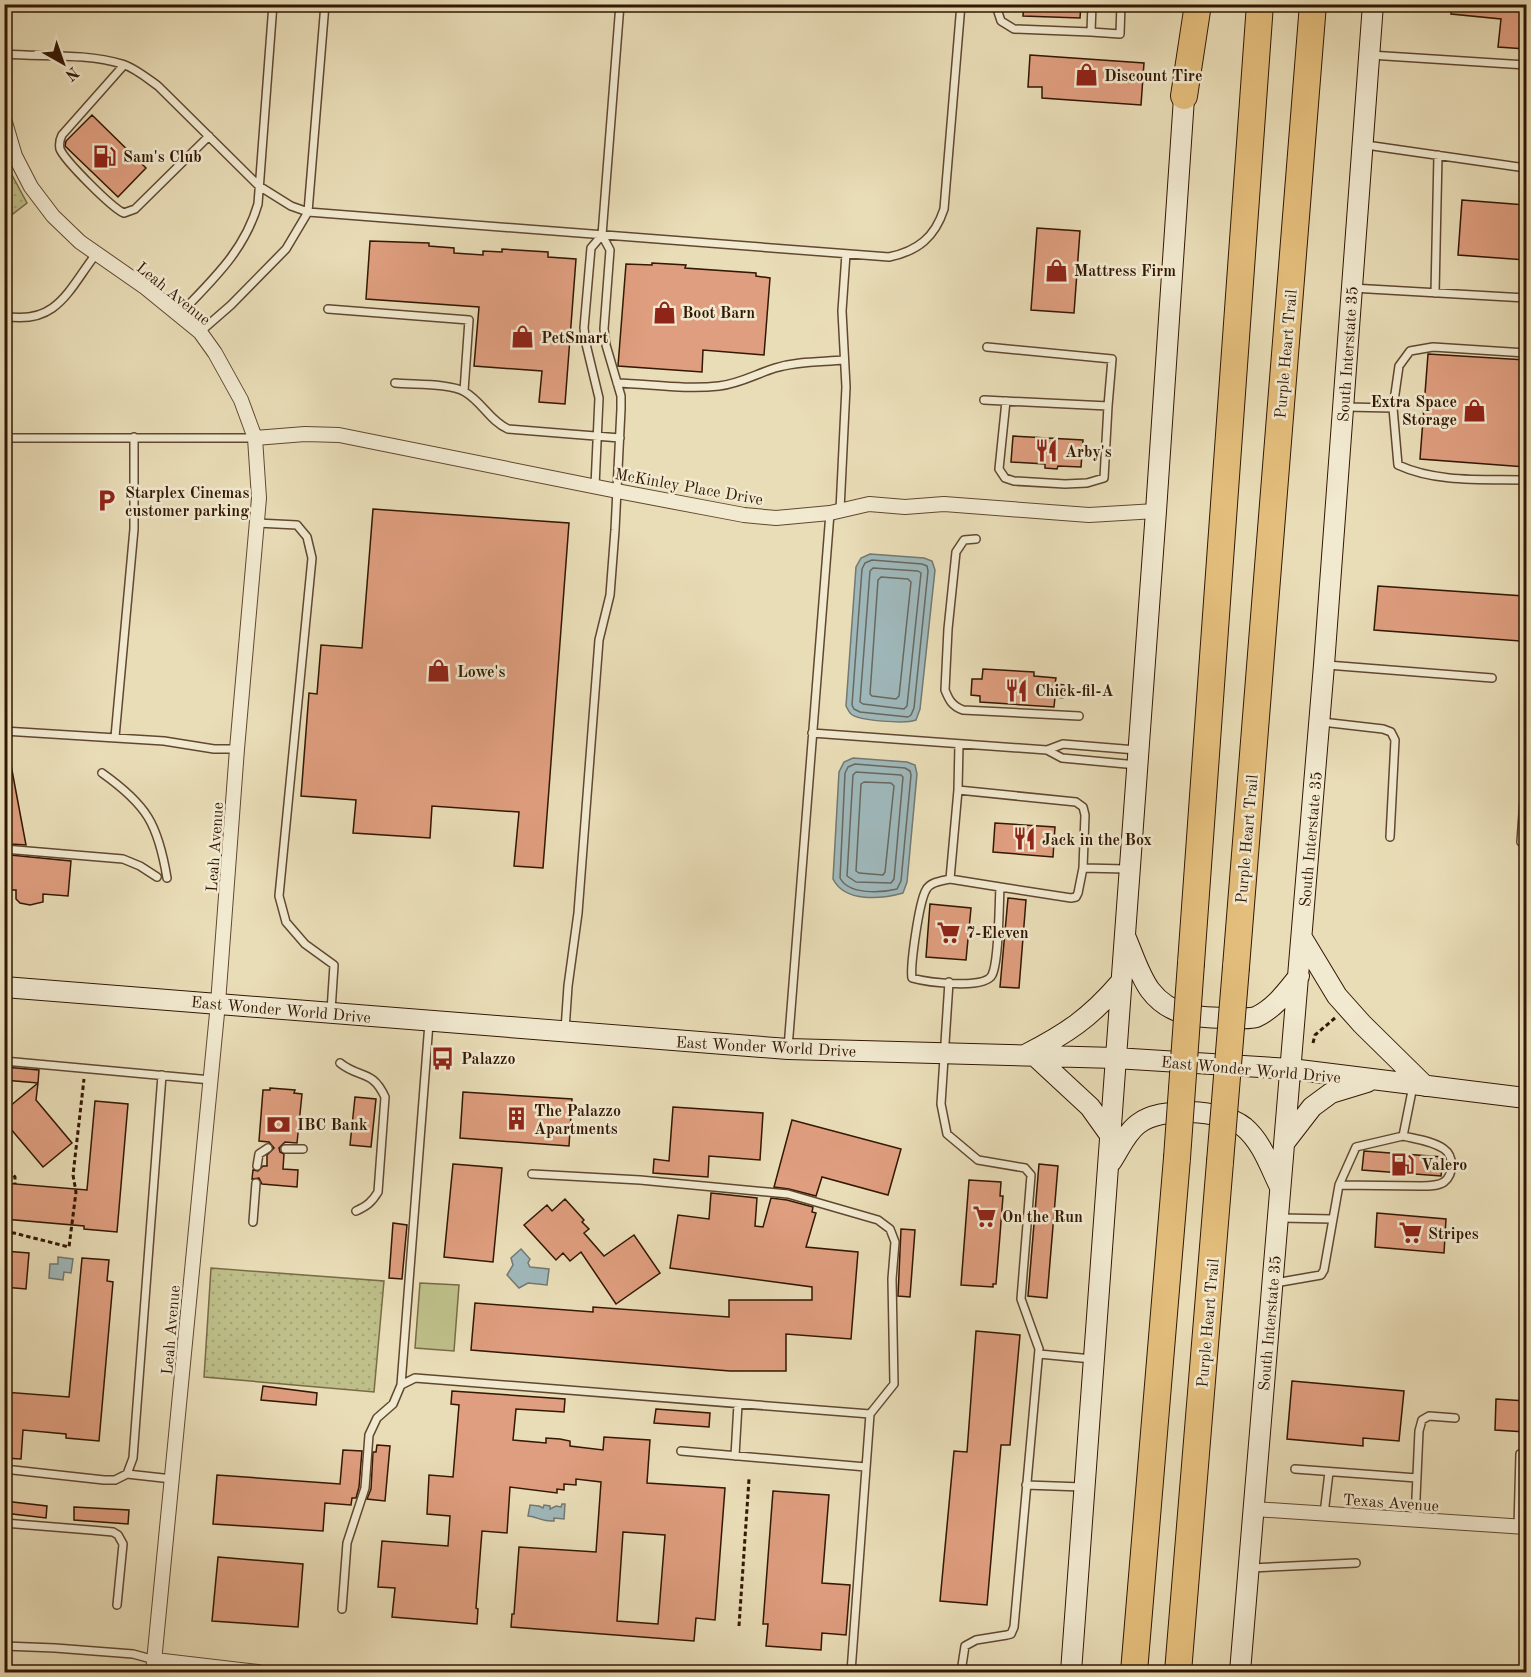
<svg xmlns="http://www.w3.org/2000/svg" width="1531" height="1677" font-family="'Old Standard TT',serif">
  <defs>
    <pattern id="grass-dots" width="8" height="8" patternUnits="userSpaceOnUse" patternTransform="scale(1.5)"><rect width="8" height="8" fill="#bebf89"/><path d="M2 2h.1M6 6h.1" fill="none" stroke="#a4a375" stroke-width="1.8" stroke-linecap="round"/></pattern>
  </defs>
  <rect width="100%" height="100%" fill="#e9ddb7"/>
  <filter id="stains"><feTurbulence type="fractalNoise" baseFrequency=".00333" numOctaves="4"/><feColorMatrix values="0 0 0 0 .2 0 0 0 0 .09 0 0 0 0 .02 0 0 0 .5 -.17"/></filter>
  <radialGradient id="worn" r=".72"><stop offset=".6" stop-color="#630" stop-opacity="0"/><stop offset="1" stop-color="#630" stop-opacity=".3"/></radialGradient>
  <path fill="url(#grass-dots)" stroke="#786b46" stroke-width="1.5" d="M5 162 27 203 5 220H4Z
    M211 1268 384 1281 374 1392 204 1377Z"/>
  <path fill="#bebf89" stroke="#786b46" stroke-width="1.5" d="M420 1283 459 1285 454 1351 415 1348Z"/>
  <path fill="#9fb8bb" stroke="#737871" stroke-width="1.5" d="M870 554 924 558 932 561 935 570 920 709 916 720C906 724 859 721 851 714 849 712 847 708 846 706L856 567 861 558Z
    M853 758 907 762 915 765 917 774 907 882 903 893C882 899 845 903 833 879L839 772 844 762Z
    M521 1249 530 1259 528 1263 530 1267 549 1269 547 1285 528 1283 519 1288 507 1275 513 1265 511 1258Z
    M58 1257 73 1259 71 1273 64 1272 63 1280 49 1278 50 1264H58Z
    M562 1504H565L564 1519 554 1518V1521C543 1522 538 1517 528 1516L530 1505 539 1506 543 1508 544 1505 550 1506V1509L556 1506 561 1507Z"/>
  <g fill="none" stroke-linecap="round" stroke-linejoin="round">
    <path stroke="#68685e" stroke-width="1.5" d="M872 560 922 564 927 566 928 571 914 708 911 715 908 717 860 712 854 709 852 705 862 569 865 563Z
      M873 568 918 571 921 573 907 706 904 709 863 704 860 702 870 571Z
      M881 577 908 579 911 582 899 696 896 699 872 696 870 694 878 580Z
      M855 764 905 768 910 771 911 775 901 881 897 889C881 893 849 895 840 878L845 773 848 767Z
      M856 772 901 775 903 777 894 879 891 883 856 882 847 876 853 775Z
      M864 782 891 783 894 786 885 872 883 875 859 873 856 871 861 784Z"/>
  </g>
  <path fill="#df9e7f" stroke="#321702" stroke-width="1.5" fill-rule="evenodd" d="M1024 4H1081L1080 18 1023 16Z
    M1451 4H1527V49L1498 47 1501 19 1451 14Z
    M1030 55 1144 63 1141 105 1042 98V87H1028Z
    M92 115 146 168 118 197 65 146 66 141Z
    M1462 200 1527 205V260L1458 255Z
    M1037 228 1080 231 1074 313 1031 310Z
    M370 241 429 243V246L454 248V253L483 255V251L502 252V249L548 252V257L576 259 565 404 539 402 542 371 474 366 479 307 366 299Z
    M652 263 686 265 685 268 756 273V276L770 278 764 355 703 350 702 372 618 366 626 264 652 265Z
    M1428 354 1527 360V467L1420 459Z
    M1013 436 1083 440 1081 467 1058 466 1057 469 1045 468V464L1011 462Z
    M373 509 569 523 543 868 514 866 519 812 432 806 430 838 353 833 356 800 301 796 309 693 317 694 321 645 362 648Z
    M1378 586 1524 596 1520 641 1374 630Z
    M983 669 1034 672V676L1056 678 1055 684 1064 685 1063 698 1055 697 1054 707 980 702V696L971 695 972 679H982Z
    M11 765 26 845 11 844 4 810V766Z
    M995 823 1055 827 1053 857 993 852Z
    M10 855 71 861 68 896 43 894V902L30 905 20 903 16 899V890H7Z
    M1008 898 1026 900 1019 988 1000 987Z
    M930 904 971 908 966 960 926 957Z
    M4 1067 39 1070 38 1083 4 1080Z
    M38 1083 36 1100 72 1143 43 1167 4 1121V1111Z
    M270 1088 295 1090 294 1093 302 1094 297 1143 285 1142 279 1148 280 1152 284 1154 283 1169 298 1170 297 1187 262 1184 259 1178 252 1179 253 1170 258 1171 263 1166H267V1155L274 1148 269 1142 259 1141 263 1090H270Z
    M463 1092 572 1099 569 1146 460 1138Z
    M355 1097 376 1099 371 1147 350 1145Z
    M95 1101 128 1104 117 1232 84 1229V1226L4 1219V1183L87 1190Z
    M673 1107 763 1113 760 1160 709 1156 708 1177 653 1173 654 1159 669 1161Z
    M792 1120 901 1149 888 1195 822 1177 816 1196 789 1189 774 1187Z
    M1364 1151 1443 1157 1441 1176 1362 1170Z
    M453 1164 502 1168 493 1262 444 1257Z
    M1039 1164 1058 1166 1047 1298 1028 1296Z
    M969 1180 1001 1182 1000 1196H1003L1000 1235 996 1284H993V1287L961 1285Z
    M711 1193 757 1198 755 1226 763 1227 771 1198 787 1200 813 1207 812 1212 816 1213 806 1247 858 1252 851 1339 786 1334V1371H730L471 1350 475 1303 593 1312V1307L729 1317V1300H812V1287L670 1268 678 1215 709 1219Z
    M565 1199 584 1220 582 1222 589 1229 584 1233 604 1256 634 1235 660 1273 616 1304 581 1252 570 1261 563 1253 556 1260 524 1225 547 1205 552 1211Z
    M1377 1213 1446 1219 1444 1253 1375 1247Z
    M393 1223 407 1225 402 1279 389 1278Z
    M901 1229 915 1230 910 1297 898 1296Z
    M4 1251 29 1253 26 1289 4 1287Z
    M82 1258 109 1260 107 1281 113 1282 99 1441 66 1438V1434L23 1430 21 1459 4 1458V1392L69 1397Z
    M976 1331 1020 1335 1010 1445H1001L987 1605 940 1601 954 1451 967 1452Z
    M1292 1381 1404 1391 1399 1441 1363 1438V1446L1287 1439Z
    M263 1386 317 1393 316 1405 261 1400Z
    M452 1391 565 1399 564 1412 516 1409 513 1440 546 1443V1438L560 1439 570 1441V1446L603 1450 604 1437 650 1440 647 1483 725 1488 715 1620 696 1618 694 1641 511 1627 512 1614H514L519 1547 596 1552 601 1482 576 1479V1485L564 1484V1490L557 1489V1493L510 1487 507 1533 482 1531 476 1608 478 1609 477 1624 392 1617 395 1588 378 1587 382 1541 448 1546 450 1516 427 1514 429 1475 453 1477 459 1405 451 1404ZM623 1532 665 1535 658 1624 617 1621Z
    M1496 1399 1527 1401V1432L1495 1430Z
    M656 1409 710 1413 709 1427 654 1423Z
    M377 1445 390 1446 385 1501 367 1499 371 1489 373 1452H376Z
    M343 1450 362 1451 359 1487 356 1498H352L351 1505 325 1503 323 1531 213 1524 217 1475 340 1484Z
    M773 1491 829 1495 822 1583 850 1585 846 1635 822 1633 821 1650 766 1646 768 1624H763Z
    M4 1501 47 1506 46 1518 4 1513Z
    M74 1507 129 1510 128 1524 74 1520Z
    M218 1557 303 1564 298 1627 212 1621Z"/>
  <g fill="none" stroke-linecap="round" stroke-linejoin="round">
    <defs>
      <path id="service" d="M998 4V12L1001 21 1014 29 1091 32 1092 4
        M1091 32 1120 34 1121 4
        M4 54C43 57 85 53 122 64 135 68 147 78 158 86L259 186 291 206 308 212 889 257C918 251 935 237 944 209L961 4
        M1370 55 1526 65
        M124 65 62 135C60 139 59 144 60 149 65 161 113 209 124 213L135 209 209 136
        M1366 145 1526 168
        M1352 288 1526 298
        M1435 293 1438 155
        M328 309 469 320 464 391
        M179 315C212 280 244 252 258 204L273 4
        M4 316C57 326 69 289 96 254
        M200 332 231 305 286 249 308 212 325 4
        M987 347 1112 359 1108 406
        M395 383C413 385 450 383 465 392 482 402 490 421 508 429L620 438
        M617 383C650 384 686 390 719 386 739 384 756 374 775 368 798 361 821 362 844 360
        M984 400 1108 406 1104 478 1087 483 1065 484 1014 481 1005 478 999 469 1006 401
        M1346 407 1393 408 1398 465C1437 483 1484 479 1526 480
        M1393 408 1399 366 1410 351 1433 347 1526 353
        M4 438H255
        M595 486 599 398 586 344 584 328 591 248 602 235
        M840 510 846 387 842 311 846 254
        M257 523 297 525 307 537 312 558 279 896 286 922 305 944 334 965 331 1011
        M976 539 964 540 956 552 948 629 945 690C949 700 952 706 963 710L1079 716
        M1327 665 1492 678
        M1322 722 1383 729 1391 732 1395 740 1390 837
        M4 731 164 741 214 749H237
        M812 733 1047 750 1062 758 1137 765
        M115 737 134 529V437
        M959 744 958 790 1076 802 1083 807 1085 815 1083 868 1126 869
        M1047 750 1063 744 1136 750
        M1526 771 1521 842H1526
        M102 773C147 805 158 824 167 878
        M958 790 950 879C941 881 930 882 926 890 919 902 910 966 912 978 926 982 985 990 992 975 999 961 999 905 1000 887L1071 898 1076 897 1078 893 1083 868
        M4 849 123 859 140 866 157 877
        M950 879 1000 887
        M949 982 941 1104 947 1134 978 1160 1025 1168 1031 1175 1021 1299 1039 1349 1014 1627 1011 1634 1007 1635 976 1640 965 1646 961 1672
        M565 1030 568 986 578 913 599 640 610 595 615 530 621 409V396L606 345 604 329 610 250 602 235 620 4
        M788 1048 830 513
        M4 1061 211 1080
        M340 1063C360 1079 372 1069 385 1097L378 1192C372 1202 367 1206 356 1211
        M285 1149H303
        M257 1166 259 1154 268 1148
        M532 1174 640 1180 788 1194 878 1220 890 1229 895 1242 892 1279 894 1384 870 1414 851 1672
        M1339 1185 1421 1186C1429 1186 1438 1186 1444 1182 1454 1174 1454 1156 1444 1149 1433 1141 1416 1139 1403 1136
        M1281 1218 1332 1219
        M253 1222 256 1183
        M1275 1283 1321 1275 1324 1270 1339 1185 1356 1147 1403 1136 1413 1086
        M1039 1354 1092 1359
        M401 1385 429 1023
        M681 1451 866 1467
        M735 1456 738 1404
        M4 1469 104 1480H115L127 1474 172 1479
        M1295 1469 1417 1478
        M127 1474 133 1458 162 1075
        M1026 1485 1082 1487
        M1324 1514 1329 1472
        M1415 1520 1419 1431 1422 1420 1429 1416 1455 1418
        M4 1523 91 1530 113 1532 118 1535 123 1544 117 1605
        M1518 1527 1520 1454
        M1251 1568 1356 1563
        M342 1609 347 1543 365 1488 369 1435 377 1418 393 1404 401 1385 415 1378 870 1414
        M4 1646 55 1648 133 1654 155 1660"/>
      <path id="minor" d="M4 119 15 156 31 187 53 216 80 242 146 288 200 332 215 353 241 400 255 438 259 498 237 749 218 1003 153 1672
        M255 438 305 434 339 435 617 491 744 515 776 518 830 513 869 504 905 507 944 504 1089 515 1156 511
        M1254 1509 1526 1527
        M155 1660 258 1672"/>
      <path id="secondary" d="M1125 936C1133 954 1139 975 1150 990 1171 1018 1202 1018 1233 1018 1240 1018 1250 1019 1256 1017 1275 1008 1286 992 1299 976
        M1302 938 1337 996 1362 1024 1425 1086
        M4 987 788 1049 1115 1058 1291 1069 1526 1098
        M1025 1055C1066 1034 1090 1018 1120 983
        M1035 1056 1090 1107 1110 1135
        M1285 1142 1312 1107 1331 1093 1367 1082
        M1111 1162C1119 1150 1126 1133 1138 1124 1161 1106 1221 1109 1244 1127 1262 1142 1270 1167 1280 1187
        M1071 1672 1156 511 1185 83
        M1240 1672 1324 665 1373 4"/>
      <path id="motorway" d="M1184 96 1198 4
        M1191 963 1260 4
        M1236 967 1313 4
        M1134 1672 1177 1158
        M1178 1672 1220 1162"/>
    </defs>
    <use href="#service" stroke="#60482f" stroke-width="10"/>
    <use href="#minor" stroke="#60482f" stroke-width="16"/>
    <use href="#secondary" stroke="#321702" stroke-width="22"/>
    <use href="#motorway" stroke="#321702" stroke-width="28"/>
    <path stroke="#321702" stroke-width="3" stroke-dasharray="4.5 3" stroke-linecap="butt" d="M1313 1043 1315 1035 1335 1018
      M4 1164 15 1177V1184
      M4 1233H14L69 1247 76 1192 73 1175 84 1079
      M739 1626 749 1479"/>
    <use href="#service" stroke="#f1e9d0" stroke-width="7"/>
    <use href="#minor" stroke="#f1e9d0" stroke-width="14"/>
    <use href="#secondary" stroke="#f1e9d0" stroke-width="20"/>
    <use href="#motorway" stroke="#e4be7c" stroke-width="26"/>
    <defs>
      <path id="motorway-bridge" d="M1177 1158 1191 963
        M1220 1162 1236 967"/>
    </defs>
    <use href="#motorway-bridge" stroke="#321702" stroke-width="28" stroke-linecap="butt"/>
    <use href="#motorway-bridge" stroke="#e4be7c" stroke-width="26"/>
  </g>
  <defs>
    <symbol id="shop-bare" viewBox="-9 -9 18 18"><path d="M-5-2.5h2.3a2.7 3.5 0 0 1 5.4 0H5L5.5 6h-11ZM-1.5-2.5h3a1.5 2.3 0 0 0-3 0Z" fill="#8f2418" stroke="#f1e9d0" stroke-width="2.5" paint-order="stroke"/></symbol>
    <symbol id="fuel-bare" viewBox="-9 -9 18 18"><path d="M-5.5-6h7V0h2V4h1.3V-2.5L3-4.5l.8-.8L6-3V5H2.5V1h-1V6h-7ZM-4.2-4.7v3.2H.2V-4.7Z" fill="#8f2418" stroke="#f1e9d0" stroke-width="2.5" paint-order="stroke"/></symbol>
    <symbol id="restaurant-bare" viewBox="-9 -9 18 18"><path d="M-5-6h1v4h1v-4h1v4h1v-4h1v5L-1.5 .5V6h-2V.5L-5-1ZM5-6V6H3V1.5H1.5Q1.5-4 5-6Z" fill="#8f2418" stroke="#f1e9d0" stroke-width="2.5" paint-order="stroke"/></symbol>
    <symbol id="parking-bare" viewBox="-9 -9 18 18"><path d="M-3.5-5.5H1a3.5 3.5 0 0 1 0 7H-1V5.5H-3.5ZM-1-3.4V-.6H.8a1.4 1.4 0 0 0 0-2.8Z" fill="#8f2418" stroke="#f1e9d0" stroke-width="2.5" paint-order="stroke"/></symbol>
    <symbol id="supermarket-bare" viewBox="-9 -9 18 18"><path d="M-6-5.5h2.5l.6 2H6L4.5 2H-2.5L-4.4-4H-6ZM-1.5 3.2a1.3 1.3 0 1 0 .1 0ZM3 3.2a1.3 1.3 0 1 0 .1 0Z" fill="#8f2418" stroke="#f1e9d0" stroke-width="2.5" paint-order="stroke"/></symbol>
    <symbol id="bus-bare" viewBox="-9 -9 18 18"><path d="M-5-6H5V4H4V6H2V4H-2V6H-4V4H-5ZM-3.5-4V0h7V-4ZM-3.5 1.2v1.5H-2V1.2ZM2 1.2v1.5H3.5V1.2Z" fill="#8f2418" stroke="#f1e9d0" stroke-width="2.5" paint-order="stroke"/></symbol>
    <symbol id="building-bare" viewBox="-9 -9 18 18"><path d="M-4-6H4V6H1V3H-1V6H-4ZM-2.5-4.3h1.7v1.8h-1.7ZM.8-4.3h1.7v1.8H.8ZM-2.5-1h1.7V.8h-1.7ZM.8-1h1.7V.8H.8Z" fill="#8f2418" stroke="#f1e9d0" stroke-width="2.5" paint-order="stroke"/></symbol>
    <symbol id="bank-bare" viewBox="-9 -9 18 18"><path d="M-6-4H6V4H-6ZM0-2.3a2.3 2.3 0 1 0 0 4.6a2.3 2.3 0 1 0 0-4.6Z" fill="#8f2418" stroke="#f1e9d0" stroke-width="2.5" paint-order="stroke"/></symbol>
  </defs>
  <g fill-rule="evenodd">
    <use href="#shop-bare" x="1070" y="58" width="33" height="33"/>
    <use href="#fuel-bare" x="88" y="140" width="33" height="33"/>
    <use href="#shop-bare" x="1040" y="254" width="33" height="33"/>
    <use href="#shop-bare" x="648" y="296" width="33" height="33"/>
    <use href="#shop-bare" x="506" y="320" width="33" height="33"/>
    <use href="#shop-bare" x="1458" y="394" width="33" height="33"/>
    <use href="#restaurant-bare" x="1030" y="434" width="33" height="33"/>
    <use href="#parking-bare" x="90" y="484" width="33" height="33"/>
    <use href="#shop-bare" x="422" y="654" width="33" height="33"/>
    <use href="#restaurant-bare" x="1000" y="674" width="33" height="33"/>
    <use href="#restaurant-bare" x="1008" y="822" width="33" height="33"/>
    <use href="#supermarket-bare" x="932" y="916" width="33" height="33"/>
    <use href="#bus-bare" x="426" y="1042" width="33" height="33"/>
    <use href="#building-bare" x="500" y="1102" width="33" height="33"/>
    <use href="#bank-bare" x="262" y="1108" width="33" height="33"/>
    <use href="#fuel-bare" x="1386" y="1148" width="33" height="33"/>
    <use href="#supermarket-bare" x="968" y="1200" width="33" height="33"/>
    <use href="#supermarket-bare" x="1394" y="1216" width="33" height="33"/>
  </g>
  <g text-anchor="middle" stroke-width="5" stroke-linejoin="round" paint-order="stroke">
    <g font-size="16" font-weight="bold" fill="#321702" stroke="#f1e9d0" text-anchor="start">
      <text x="1104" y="81">Discount Tire</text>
      <text x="123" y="162">Sam's Club</text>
      <text x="1074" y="276">Mattress Firm</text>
      <text x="682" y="318">Boot Barn</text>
      <text x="541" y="343">PetSmart</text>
      <text x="1457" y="407" text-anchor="end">Extra Space<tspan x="1457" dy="18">Storage</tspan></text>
      <text x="1065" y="457">Arby's</text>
      <text x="125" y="498">Starplex Cinemas<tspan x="125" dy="18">customer parking</tspan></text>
      <text x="457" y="677">Lowe's</text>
      <text x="1035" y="696">Chick-fil-A</text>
      <text x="1042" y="845">Jack in the Box</text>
      <text x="966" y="938">7-Eleven</text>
      <text x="461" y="1064">Palazzo</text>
      <text x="534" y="1116">The Palazzo<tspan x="534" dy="18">Apartments</tspan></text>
      <text x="297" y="1130">IBC Bank</text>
      <text x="1421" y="1170">Valero</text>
      <text x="1002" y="1222">On the Run</text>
      <text x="1428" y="1239">Stripes</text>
    </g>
    <g font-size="16" fill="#321702" stroke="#f1e9d0">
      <text transform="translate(174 293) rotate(39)" y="6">Leah Avenue</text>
      <text transform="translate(1285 354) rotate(-85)" y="6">Purple Heart Trail</text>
      <text transform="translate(1347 354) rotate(-86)" y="6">South Interstate 35</text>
      <text transform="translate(689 486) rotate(10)" y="6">McKinley Place Drive</text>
      <text transform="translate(1246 839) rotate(-85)" y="6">Purple Heart Trail</text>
      <text transform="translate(1310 839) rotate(-85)" y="6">South Interstate 35</text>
      <text transform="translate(214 847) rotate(-86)" y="6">Leah Avenue</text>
      <text transform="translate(281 1009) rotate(5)" y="6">East Wonder World Drive</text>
      <text transform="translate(766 1046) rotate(3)" y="6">East Wonder World Drive</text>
      <text transform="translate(1251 1069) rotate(5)" y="6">East Wonder World Drive</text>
      <text transform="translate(1207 1323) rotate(-85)" y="6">Purple Heart Trail</text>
      <text transform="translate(1269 1323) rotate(-85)" y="6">South Interstate 35</text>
      <text transform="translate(170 1330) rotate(-85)" y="6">Leah Avenue</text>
      <text transform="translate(1391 1502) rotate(4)" y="6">Texas Avenue</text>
    </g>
  </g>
  <rect width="1531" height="1677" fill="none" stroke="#e9ddb7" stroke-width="24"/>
  <rect x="6" y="6" width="1519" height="1665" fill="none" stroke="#321702" stroke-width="3"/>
  <rect x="12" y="12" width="1507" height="1653" fill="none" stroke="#321702" stroke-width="1.5"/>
  <g transform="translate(63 63) rotate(140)" stroke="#f1e9d0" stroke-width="4.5" paint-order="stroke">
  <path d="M0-4.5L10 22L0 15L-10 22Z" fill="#321702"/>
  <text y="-9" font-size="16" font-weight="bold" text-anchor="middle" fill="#321702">N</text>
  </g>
  <rect width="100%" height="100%" filter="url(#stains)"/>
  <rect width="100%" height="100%" fill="url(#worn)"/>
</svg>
